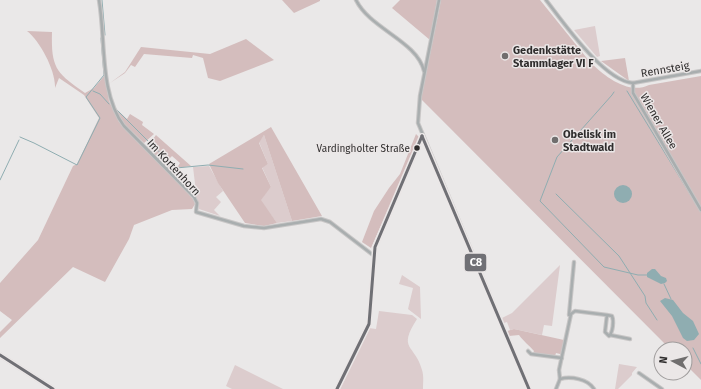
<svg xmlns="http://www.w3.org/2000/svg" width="701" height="389" font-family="'Fira Sans',sans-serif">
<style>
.green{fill:#dccccd}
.forest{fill:#d4bdbd}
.water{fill:#8fadb1}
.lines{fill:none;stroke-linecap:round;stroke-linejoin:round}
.stream{stroke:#8fadb1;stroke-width:1}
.street-casing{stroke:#c8c6c6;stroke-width:4.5}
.secondary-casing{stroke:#c8c6c6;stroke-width:5.5}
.street{stroke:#a9aeaf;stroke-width:2.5}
.secondary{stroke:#a9adae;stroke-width:3.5}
.bus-1-casing{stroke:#ebe7e7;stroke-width:6}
.bus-1{stroke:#707075;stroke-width:3}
.poi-dot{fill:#706e6e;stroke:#ebe7e7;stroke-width:1.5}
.bus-dot{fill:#2f2d2d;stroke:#ebe7e7;stroke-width:1.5}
.labels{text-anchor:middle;stroke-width:3;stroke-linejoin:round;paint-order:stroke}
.bus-label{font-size:10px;fill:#2f2d2d;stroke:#ebe7e7;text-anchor:end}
.poi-label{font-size:11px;font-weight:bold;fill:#2f2d2d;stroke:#ebe7e7;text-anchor:start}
.street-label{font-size:11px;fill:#2f2d2d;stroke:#ebe7e7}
.line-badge{stroke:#ebe7e7;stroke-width:1.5}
.badge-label{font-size:11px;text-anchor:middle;font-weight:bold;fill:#fff}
</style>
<rect width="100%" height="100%" fill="#eae8e8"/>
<!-- green -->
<g class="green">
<polygon points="595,26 600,56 597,57 574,30"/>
<polygon points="264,135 292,221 277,223 260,200 271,187 262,167 268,164 259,142"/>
<polygon points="209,166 223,191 216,197 221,202 214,210 220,216 199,209 198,200 194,195 196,192 193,167"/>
<polygon points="560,265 552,326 544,325 542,335 514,329 510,330 507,322 504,323 502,318 512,313"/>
<polygon points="402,275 420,287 421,319 408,309 413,288 399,284"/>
<path d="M 379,311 L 412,315 L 417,319 C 397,350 415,344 422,370 C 424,376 423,383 423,389 L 340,389 L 369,328 L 376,329 Z"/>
<polygon points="619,364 637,367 632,373 632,375 618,389 615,389"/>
<polygon points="235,365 283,389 232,389 226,386"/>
</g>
<!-- forest -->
<g class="forest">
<polygon points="282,0 320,0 320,1 294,13"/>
<polygon points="400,0 437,0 430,40 392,8"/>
<path d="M 441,0 L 540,0 L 590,62 C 604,76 628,95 649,85 L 701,76 L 701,380 L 685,364 L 685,349 L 670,349 L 421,99 Z"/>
<path d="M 27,31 L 52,32 C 51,68 56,73 85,93 L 94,88 L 104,76 L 105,76 L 109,101 L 119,122 L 172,175 L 193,199 L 195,204 L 192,209 L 172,210 L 134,225 L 129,239 L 105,282 L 73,267 L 0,338 L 0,332 L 12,320 L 0,311 L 0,283 L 38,240 L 73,166 L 77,164 L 99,118 L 84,95 L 59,78 L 55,88 C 56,71 40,41 27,31 Z"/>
<polygon points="246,39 274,60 220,81 208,78 203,58 193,55 192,58 144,54 135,67 131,65 125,73 110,83 125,72 141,47 210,54"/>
<polygon points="625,58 629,81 601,61"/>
<polygon points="116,109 127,119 130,114 143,122 142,125 154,134 144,143 125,125"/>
<polygon points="271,127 322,216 292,221 264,135 259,143 268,164 262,168 271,187 261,200 277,223 264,226 245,223 218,183 209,164"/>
<polygon points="416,134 420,138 371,248 362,242 374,211 389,188 400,174"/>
<polygon points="156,135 157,136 191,166 177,168 180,163 172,156 168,160 174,166 171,169 147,147"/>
<path d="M 514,329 L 564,340 L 561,356 L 560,354 L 556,353 L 555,356 L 533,353 L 534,351 C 529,345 524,342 519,335 L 509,336 L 507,331 Z"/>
</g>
<!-- water -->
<g class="water">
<circle cx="623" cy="194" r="9"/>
<polygon points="652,269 655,269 661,276 666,278 667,281 665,283 661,284 647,277 647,273"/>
<polygon points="665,298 673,300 683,313 693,321 699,334 694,340 687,341 683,338 672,316 660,301"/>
</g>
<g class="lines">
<!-- stream -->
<g class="stream">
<polyline points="102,0 105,35"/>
<polyline points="93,91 100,94 109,104"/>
<polyline points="627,91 701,212"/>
<polyline points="614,92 612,95 557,157 540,201 604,267 638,275 647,275"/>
<polyline points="116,109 148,141"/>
<polyline points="20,137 34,143 77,165 100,118 86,97 104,75 101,38"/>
<polyline points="150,143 176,168 208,165 243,169"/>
<polyline points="0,180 19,140"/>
<polyline points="556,194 619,256 645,296 646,303 657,320"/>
<polyline points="664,284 671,299"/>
<polyline points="693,348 701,364"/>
</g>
<defs>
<g id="street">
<path d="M 99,0 C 106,40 99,93 124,126 L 194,197 L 197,203 L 196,212 L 244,226 L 264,228 L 321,219 L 330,222 L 373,255"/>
<path d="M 356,0 C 370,29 417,41 424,71"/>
<polyline points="439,0 420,96 418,123 529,389"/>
<path d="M 546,0 C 563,22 604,81 633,83 L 701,71"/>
<polyline points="633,83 633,93 701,210"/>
<polyline points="569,315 574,262"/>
<polyline points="610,335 630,339"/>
<polyline points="528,351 531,354 562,358"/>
<polyline points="639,373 662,389"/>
<path d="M 560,379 L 559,370 L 571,314 L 575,311 L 607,315 L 612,316 C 614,321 613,332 609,336 L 605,332 L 607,315"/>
<polyline points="337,389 369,324 375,247 422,137"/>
<path d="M 556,389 L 560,379 C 571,376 588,379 594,389"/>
</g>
<polyline id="secondary" points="0,355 53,389"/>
</defs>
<!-- street casing -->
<use href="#street" class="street-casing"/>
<!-- secondary casing -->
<use href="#secondary" class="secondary-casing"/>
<!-- street -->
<use href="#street" class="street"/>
<!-- secondary -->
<use href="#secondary" class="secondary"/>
<defs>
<g id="bus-1">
<polyline points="422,136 529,389"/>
<polyline points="0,355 53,389"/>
<polyline points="337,389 369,324 375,247 422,136"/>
</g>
</defs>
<!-- bus-1 casing -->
<use href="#bus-1" class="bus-1-casing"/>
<!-- bus-1 -->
<use href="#bus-1" class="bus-1"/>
</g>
<!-- markers -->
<g class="poi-dot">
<circle cx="505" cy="56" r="4"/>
<circle cx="555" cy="140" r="4"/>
</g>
<circle class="bus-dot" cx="417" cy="148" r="3.5"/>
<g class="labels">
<!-- bus labels -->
<g class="bus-label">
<text x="410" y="152">Vardingholter Straße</text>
</g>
<!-- poi labels -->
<g class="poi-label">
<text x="513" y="54">Gedenkstätte<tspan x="513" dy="13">Stammlager VI F</tspan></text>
<text x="563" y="138">Obelisk im<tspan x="563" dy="13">Stadtwald</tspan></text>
</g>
<!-- street labels -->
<g class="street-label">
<text transform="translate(665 69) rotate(-10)" y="4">Rennsteig</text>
<text transform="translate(659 121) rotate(60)" y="4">Wiener Allee</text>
<text transform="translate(174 167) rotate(47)" y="4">Im Kortenhorn</text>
</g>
</g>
<rect class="line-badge" x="464" y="253" width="23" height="19" rx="4" fill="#707075"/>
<g class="badge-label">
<text x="476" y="266">C8</text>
</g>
<!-- north arrow -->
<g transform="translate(673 361) rotate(277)"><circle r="19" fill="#ebe7e7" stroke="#a09d9d"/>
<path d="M0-3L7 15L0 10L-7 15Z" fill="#706e6e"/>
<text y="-6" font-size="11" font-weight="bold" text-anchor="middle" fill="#2f2d2d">N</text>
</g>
</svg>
